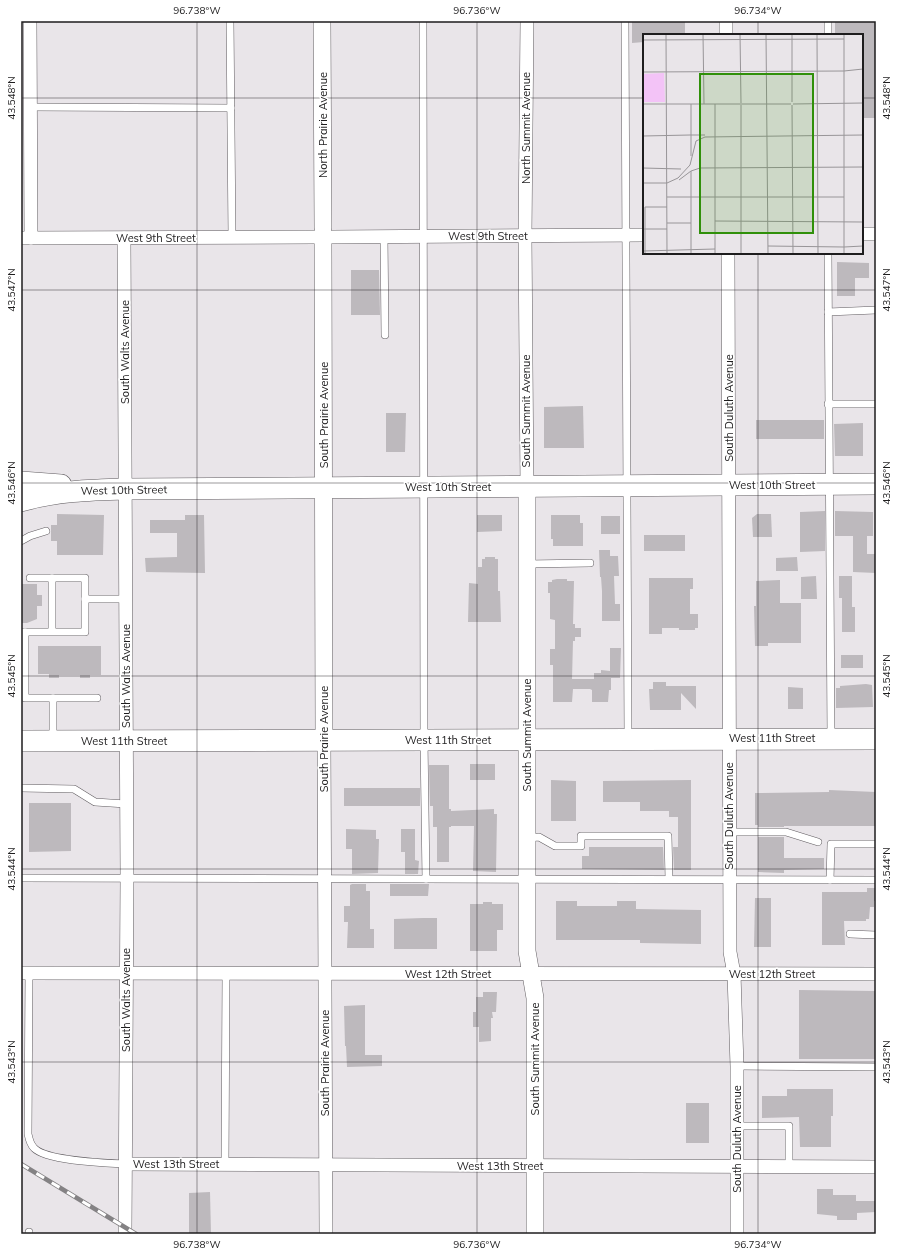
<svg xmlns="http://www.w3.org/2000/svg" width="897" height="1255" font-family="Mulish,sans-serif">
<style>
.building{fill:#bdb9bd}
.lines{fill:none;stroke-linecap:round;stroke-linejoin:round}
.service-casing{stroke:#605c60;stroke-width:8}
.minor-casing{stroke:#605c60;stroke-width:14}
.tertiary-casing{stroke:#605c60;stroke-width:18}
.primary-casing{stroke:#605c60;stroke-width:22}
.service{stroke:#fff;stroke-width:7}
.minor{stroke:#fff;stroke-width:13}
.tertiary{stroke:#fff;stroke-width:17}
.primary{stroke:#fff;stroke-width:21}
.rail-casing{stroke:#848284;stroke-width:4.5}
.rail{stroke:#fff;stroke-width:3;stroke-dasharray:9;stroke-linecap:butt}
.ticks{fill:none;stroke:#1e1d1e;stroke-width:1;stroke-opacity:0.45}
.labels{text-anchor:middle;stroke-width:3;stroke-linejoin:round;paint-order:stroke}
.street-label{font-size:11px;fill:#1e1d1e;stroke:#fff}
.inset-road{fill:none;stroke:#989598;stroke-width:1}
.view{fill:#30900a;fill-opacity:0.15;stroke:#30900a;stroke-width:2}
.inset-edge{fill:none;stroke:#1e1d1e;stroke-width:2}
.neatline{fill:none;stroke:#1e1d1e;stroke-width:1.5}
.ticks-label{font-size:10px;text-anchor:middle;fill:#1e1d1e}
</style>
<rect width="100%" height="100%" fill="#e9e5e9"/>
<!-- building -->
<g class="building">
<polygon points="632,21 685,21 685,33 661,33 661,35 644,35 644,42 632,43"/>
<polygon points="835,21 876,21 876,118 862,118 862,35 835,35"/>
<polygon points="837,262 869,263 869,278 855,278 855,296 837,296"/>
<polygon points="351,270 379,270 380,315 351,315"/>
<polygon points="583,406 584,448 544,448 544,407"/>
<polygon points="386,413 406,413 405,452 386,452"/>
<rect x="756" y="420" width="68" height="19"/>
<polygon points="863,423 863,456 835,456 834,424"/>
<polygon points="825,511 825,551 800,552 800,512"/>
<polygon points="835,511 873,512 873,536 867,536 867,554 876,554 876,573 853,572 853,536 835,536"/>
<polygon points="57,514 104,515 103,555 57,555 57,541 51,541 51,525 57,525"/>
<polygon points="757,514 771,514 772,537 753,537 752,518"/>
<polygon points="185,515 204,515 205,573 146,572 145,558 177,557 177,533 150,533 150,520 185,520"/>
<polygon points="477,515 502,515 502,531 477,532"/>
<polygon points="551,515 580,515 580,523 583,523 583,546 553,546 553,539 551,539"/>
<rect x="601" y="516" width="19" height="18"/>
<rect x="644" y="535" width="41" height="16"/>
<polygon points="599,550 610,550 610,556 618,556 619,576 614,576 615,604 620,604 620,621 602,621 602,591 601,577 600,577"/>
<polygon points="485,557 495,557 495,559 498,559 498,591 500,591 501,622 468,622 469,583 478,584 478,567 482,567 482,559 485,559"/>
<polygon points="797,557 798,571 776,571 776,558"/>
<polygon points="816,576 817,599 801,599 801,577"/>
<polygon points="839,576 852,576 852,607 855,607 855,632 842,632 842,598 839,598"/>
<polygon points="649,578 693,578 693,589 690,589 690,614 698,614 698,628 695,628 695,630 679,630 679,628 662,628 662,634 649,634"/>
<polygon points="557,579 567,579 567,581 574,581 573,624 575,624 575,628 581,628 581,637 575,637 575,641 573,641 572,679 594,679 594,673 601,673 601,670 610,671 610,648 621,648 620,678 611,678 611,690 609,690 608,702 592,702 592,690 590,689 573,689 572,702 553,702 553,665 550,665 550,649 555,649 555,620 550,619 550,593 548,593 548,582 552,582 552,580"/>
<polygon points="780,580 780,603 801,603 801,643 768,643 768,646 755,646 754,606 756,606 756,581"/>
<polygon points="21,584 37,584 37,595 42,595 42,606 37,606 37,619 27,623 21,623"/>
<polygon points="38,646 101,646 101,675 90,675 90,678 80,678 80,675 59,675 59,678 49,678 49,674 38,674"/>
<rect x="841" y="655" width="22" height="13"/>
<polygon points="653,682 666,682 666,686 696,686 696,709 681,693 681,710 650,710 649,689 653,689"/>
<polygon points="866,684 872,685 873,707 836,708 836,688 840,688 840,686"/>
<polygon points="788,687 803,688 803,709 788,709"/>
<rect x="470" y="764" width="25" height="16"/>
<polygon points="429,765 449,765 449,809 451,809 451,811 494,809 494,814 497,814 496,872 473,871 474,826 451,826 451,827 449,827 449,862 437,862 437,827 433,827 433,806 430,806"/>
<polygon points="551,780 576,781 576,821 551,821"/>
<polygon points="691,780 691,870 674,870 673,847 678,847 678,817 669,817 669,811 640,811 640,802 603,802 603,781"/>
<rect x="344" y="788" width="76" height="18"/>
<polygon points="829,790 876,792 876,826 784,826 784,827 758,827 758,825 755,825 755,793 829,792"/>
<polygon points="29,803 71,803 71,851 29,852"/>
<polygon points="346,829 376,830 376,839 379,839 378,873 352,874 352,849 346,849"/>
<polygon points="401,829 415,829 415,860 419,861 418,874 405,874 405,852 401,852"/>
<polygon points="758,837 784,837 784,858 824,858 824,869 784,870 784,873 758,872"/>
<polygon points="589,847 663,847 664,870 582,869 582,856 589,856"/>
<polygon points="352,884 366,884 366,891 370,891 370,929 374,929 374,948 347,948 348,922 344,922 344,906 350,906 350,885"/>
<polygon points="390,884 429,884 428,896 390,896"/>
<polygon points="867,888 876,888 876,901 874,901 874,907 870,907 869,919 866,919 866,921 844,921 845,945 822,945 822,892 867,892"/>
<polygon points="755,898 771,898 771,947 754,947"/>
<polygon points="556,901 577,901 577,906 617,906 617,901 636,901 636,909 701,910 701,944 640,943 640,940 556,940"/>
<polygon points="483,902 492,902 492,904 503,904 503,930 497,930 497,951 470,951 470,904 483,904"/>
<polygon points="423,918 437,918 437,949 394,949 394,919"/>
<polygon points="799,990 876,991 876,1059 799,1059"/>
<polygon points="483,992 497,992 496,1012 492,1012 493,1018 491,1018 491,1041 479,1042 479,1027 473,1027 473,1012 476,1012 476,997 483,997"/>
<polygon points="365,1005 365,1055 382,1055 382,1066 347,1067 346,1046 345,1046 344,1006"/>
<polygon points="787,1089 833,1089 833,1116 831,1116 831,1147 800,1147 799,1117 762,1118 762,1096 787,1096"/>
<rect x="686" y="1103" width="23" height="40"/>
<polygon points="817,1189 833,1189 833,1195 856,1195 856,1201 876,1201 876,1212 857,1213 857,1220 837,1220 837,1216 817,1214"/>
<polygon points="210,1192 211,1234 189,1234 189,1193"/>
</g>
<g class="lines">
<defs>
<g id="service">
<polyline points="230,21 232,237"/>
<polyline points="423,21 424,740 426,879"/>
<polyline points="625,21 628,739"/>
<polyline points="828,21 828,35"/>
<polyline points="31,107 231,108"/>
<polyline points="384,236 385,335"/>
<polyline points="828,253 831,738"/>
<polyline points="828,312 876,310"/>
<polyline points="828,404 876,404"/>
<polyline points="21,541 30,536 46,531"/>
<polyline points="527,564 590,563"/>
<polyline points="30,578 52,578"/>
<polyline points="85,599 126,599"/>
<polyline points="21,632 85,632 85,578 52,578 52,632"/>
<polyline points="25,632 25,698 97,698"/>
<polyline points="53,698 53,739"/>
<polyline points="21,788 74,789 95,802 126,804"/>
<polyline points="730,832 786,832 818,842"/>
<polyline points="527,838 539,837 555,846 581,846 581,836 668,836 669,879"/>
<polyline points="21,878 876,880"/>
<polyline points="830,880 831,844 876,844"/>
<polyline points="850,934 876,935"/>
<path d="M 29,973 L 28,1134 C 29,1139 30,1144 34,1148 C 46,1161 106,1163 125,1164"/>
<polyline points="737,1066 876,1067"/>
<polyline points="737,1126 789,1126 789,1167"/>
<polyline points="225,1165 226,974"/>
<polyline points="29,1234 29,1232"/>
</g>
<g id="minor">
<polyline points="30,21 31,238"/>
<polyline points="527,21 525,236 527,487"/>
<polyline points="726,21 726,35"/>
<polyline points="862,234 876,234"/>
<polyline points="332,237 644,235"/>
<polyline points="21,238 315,237"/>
<polyline points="124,238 127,878 125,1234"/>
<polyline points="728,253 730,952 734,974 737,1066 737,1234"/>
<polyline points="324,740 326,1234"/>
<polyline points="21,973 876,974"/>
<polyline points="125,1164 876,1167"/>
</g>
<g id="tertiary">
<polyline points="322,21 323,228"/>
<polyline points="323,244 324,740"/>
<polyline points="527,487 527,951 535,998 535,1234"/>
</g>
<g id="primary">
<polyline points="21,482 61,485"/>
<path d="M 21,501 C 56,491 89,490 126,489 L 876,484"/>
<polyline points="21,741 876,739"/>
</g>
</defs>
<!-- service casing -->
<use href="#service" class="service-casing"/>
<!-- minor casing -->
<use href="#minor" class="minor-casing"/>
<!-- tertiary casing -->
<use href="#tertiary" class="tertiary-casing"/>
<!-- primary casing -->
<use href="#primary" class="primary-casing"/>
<!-- service -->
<use href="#service" class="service"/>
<!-- minor -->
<use href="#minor" class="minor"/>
<!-- tertiary -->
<use href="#tertiary" class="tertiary"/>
<!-- primary -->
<use href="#primary" class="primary"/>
<defs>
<polyline id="rail" points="21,1164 136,1234"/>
</defs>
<!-- rail casing -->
<use href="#rail" class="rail-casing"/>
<!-- rail -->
<use href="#rail" class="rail"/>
</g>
<!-- ticks -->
<path class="ticks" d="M 197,21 L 197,1234M 477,21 L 477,1234M 758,21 L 758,35M 21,98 L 644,98M 862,98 L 876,98M 758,253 L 758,1234M 21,290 L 876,290M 21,483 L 876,483M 21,676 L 876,676M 21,869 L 876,869M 21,1062 L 876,1062"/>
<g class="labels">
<!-- street labels -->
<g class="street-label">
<text transform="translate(323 125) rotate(-90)" y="4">North Prairie Avenue</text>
<text transform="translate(526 128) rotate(-90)" y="4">North Summit Avenue</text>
<text x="488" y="240">West 9th Street</text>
<text x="156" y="242">West 9th Street</text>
<text transform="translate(125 352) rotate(-90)" y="4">South Walts Avenue</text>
<text transform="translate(729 408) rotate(-90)" y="4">South Duluth Avenue</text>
<text transform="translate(526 411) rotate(-90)" y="4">South Summit Avenue</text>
<text transform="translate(324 415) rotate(-90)" y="4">South Prairie Avenue</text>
<text x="772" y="489">West 10th Street</text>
<text x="448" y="491">West 10th Street</text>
<text transform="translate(124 490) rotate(-1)" y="4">West 10th Street</text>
<text transform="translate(126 676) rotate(-90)" y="4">South Walts Avenue</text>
<text transform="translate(527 735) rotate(-90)" y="4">South Summit Avenue</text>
<text x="772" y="742">West 11th Street</text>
<text transform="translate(324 739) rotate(-90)" y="4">South Prairie Avenue</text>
<text x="448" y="744">West 11th Street</text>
<text x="124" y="745">West 11th Street</text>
<text transform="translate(729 816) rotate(-90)" y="4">South Duluth Avenue</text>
<text x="448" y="978">West 12th Street</text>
<text x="772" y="978">West 12th Street</text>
<text transform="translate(126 1000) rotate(-90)" y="4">South Walts Avenue</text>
<text transform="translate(535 1059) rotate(-90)" y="4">South Summit Avenue</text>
<text transform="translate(325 1063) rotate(-90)" y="4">South Prairie Avenue</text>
<text transform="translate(737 1139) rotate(-90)" y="4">South Duluth Avenue</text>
<text x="176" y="1168">West 13th Street</text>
<text x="500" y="1170">West 13th Street</text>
</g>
</g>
<!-- overview -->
<g transform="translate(643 34)">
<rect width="220" height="220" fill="#e9e5e9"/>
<path d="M 21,39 L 22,68 L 0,68 L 0,40 Z" fill="#f3c3f7"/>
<path class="inset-road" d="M 23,0 L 24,220M 60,0 L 61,70M 97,0 L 98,69M 123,0 L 125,220M 149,0 L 149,68M 174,0 L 175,220M 201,0 L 201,220M 0,6 L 201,5M 201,37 L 220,35M 0,38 L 201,37M 0,70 L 148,70M 72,70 L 72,220M 150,70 L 220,69M 98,71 L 98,220M 149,71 L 150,220M 47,101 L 62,101M 0,102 L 47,101M 48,122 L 48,70M 0,134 L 38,135M 36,146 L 48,137 L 57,134 L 220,133M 0,149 L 24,149 L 35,144 L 47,131 L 53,107 L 62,103 L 220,101M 24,163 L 201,163M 2,173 L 24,173M 72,187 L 220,188M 24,189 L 48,189M 1,195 L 24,195M 125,212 L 201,213M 201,213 L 220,212M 0,217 L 72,215M 2,220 L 2,173M 48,220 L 48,137"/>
<path class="view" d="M 57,40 L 170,40 L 170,199 L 57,199 Z"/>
<rect width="220" height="220" class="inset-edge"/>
</g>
<!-- border -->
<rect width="897" height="1255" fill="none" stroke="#ffffff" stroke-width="44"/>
<rect x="22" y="22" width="853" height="1211" class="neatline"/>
<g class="ticks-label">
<text x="197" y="14">96.738°W</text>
<text x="477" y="14">96.736°W</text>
<text x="758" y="14">96.734°W</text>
<text transform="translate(11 98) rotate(-90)" y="4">43.548°N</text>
<text transform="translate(886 98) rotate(-90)" y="4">43.548°N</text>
<text transform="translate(11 290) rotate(-90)" y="4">43.547°N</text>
<text transform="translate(886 290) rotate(-90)" y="4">43.547°N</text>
<text transform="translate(11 483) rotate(-90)" y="4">43.546°N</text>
<text transform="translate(886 483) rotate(-90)" y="4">43.546°N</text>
<text transform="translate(11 676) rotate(-90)" y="4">43.545°N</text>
<text transform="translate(886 676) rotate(-90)" y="4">43.545°N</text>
<text transform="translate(11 869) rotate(-90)" y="4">43.544°N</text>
<text transform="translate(886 869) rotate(-90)" y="4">43.544°N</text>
<text transform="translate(11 1062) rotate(-90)" y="4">43.543°N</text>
<text transform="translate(886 1062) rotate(-90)" y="4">43.543°N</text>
<text x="197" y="1248">96.738°W</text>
<text x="477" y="1248">96.736°W</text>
<text x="758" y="1248">96.734°W</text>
</g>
</svg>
